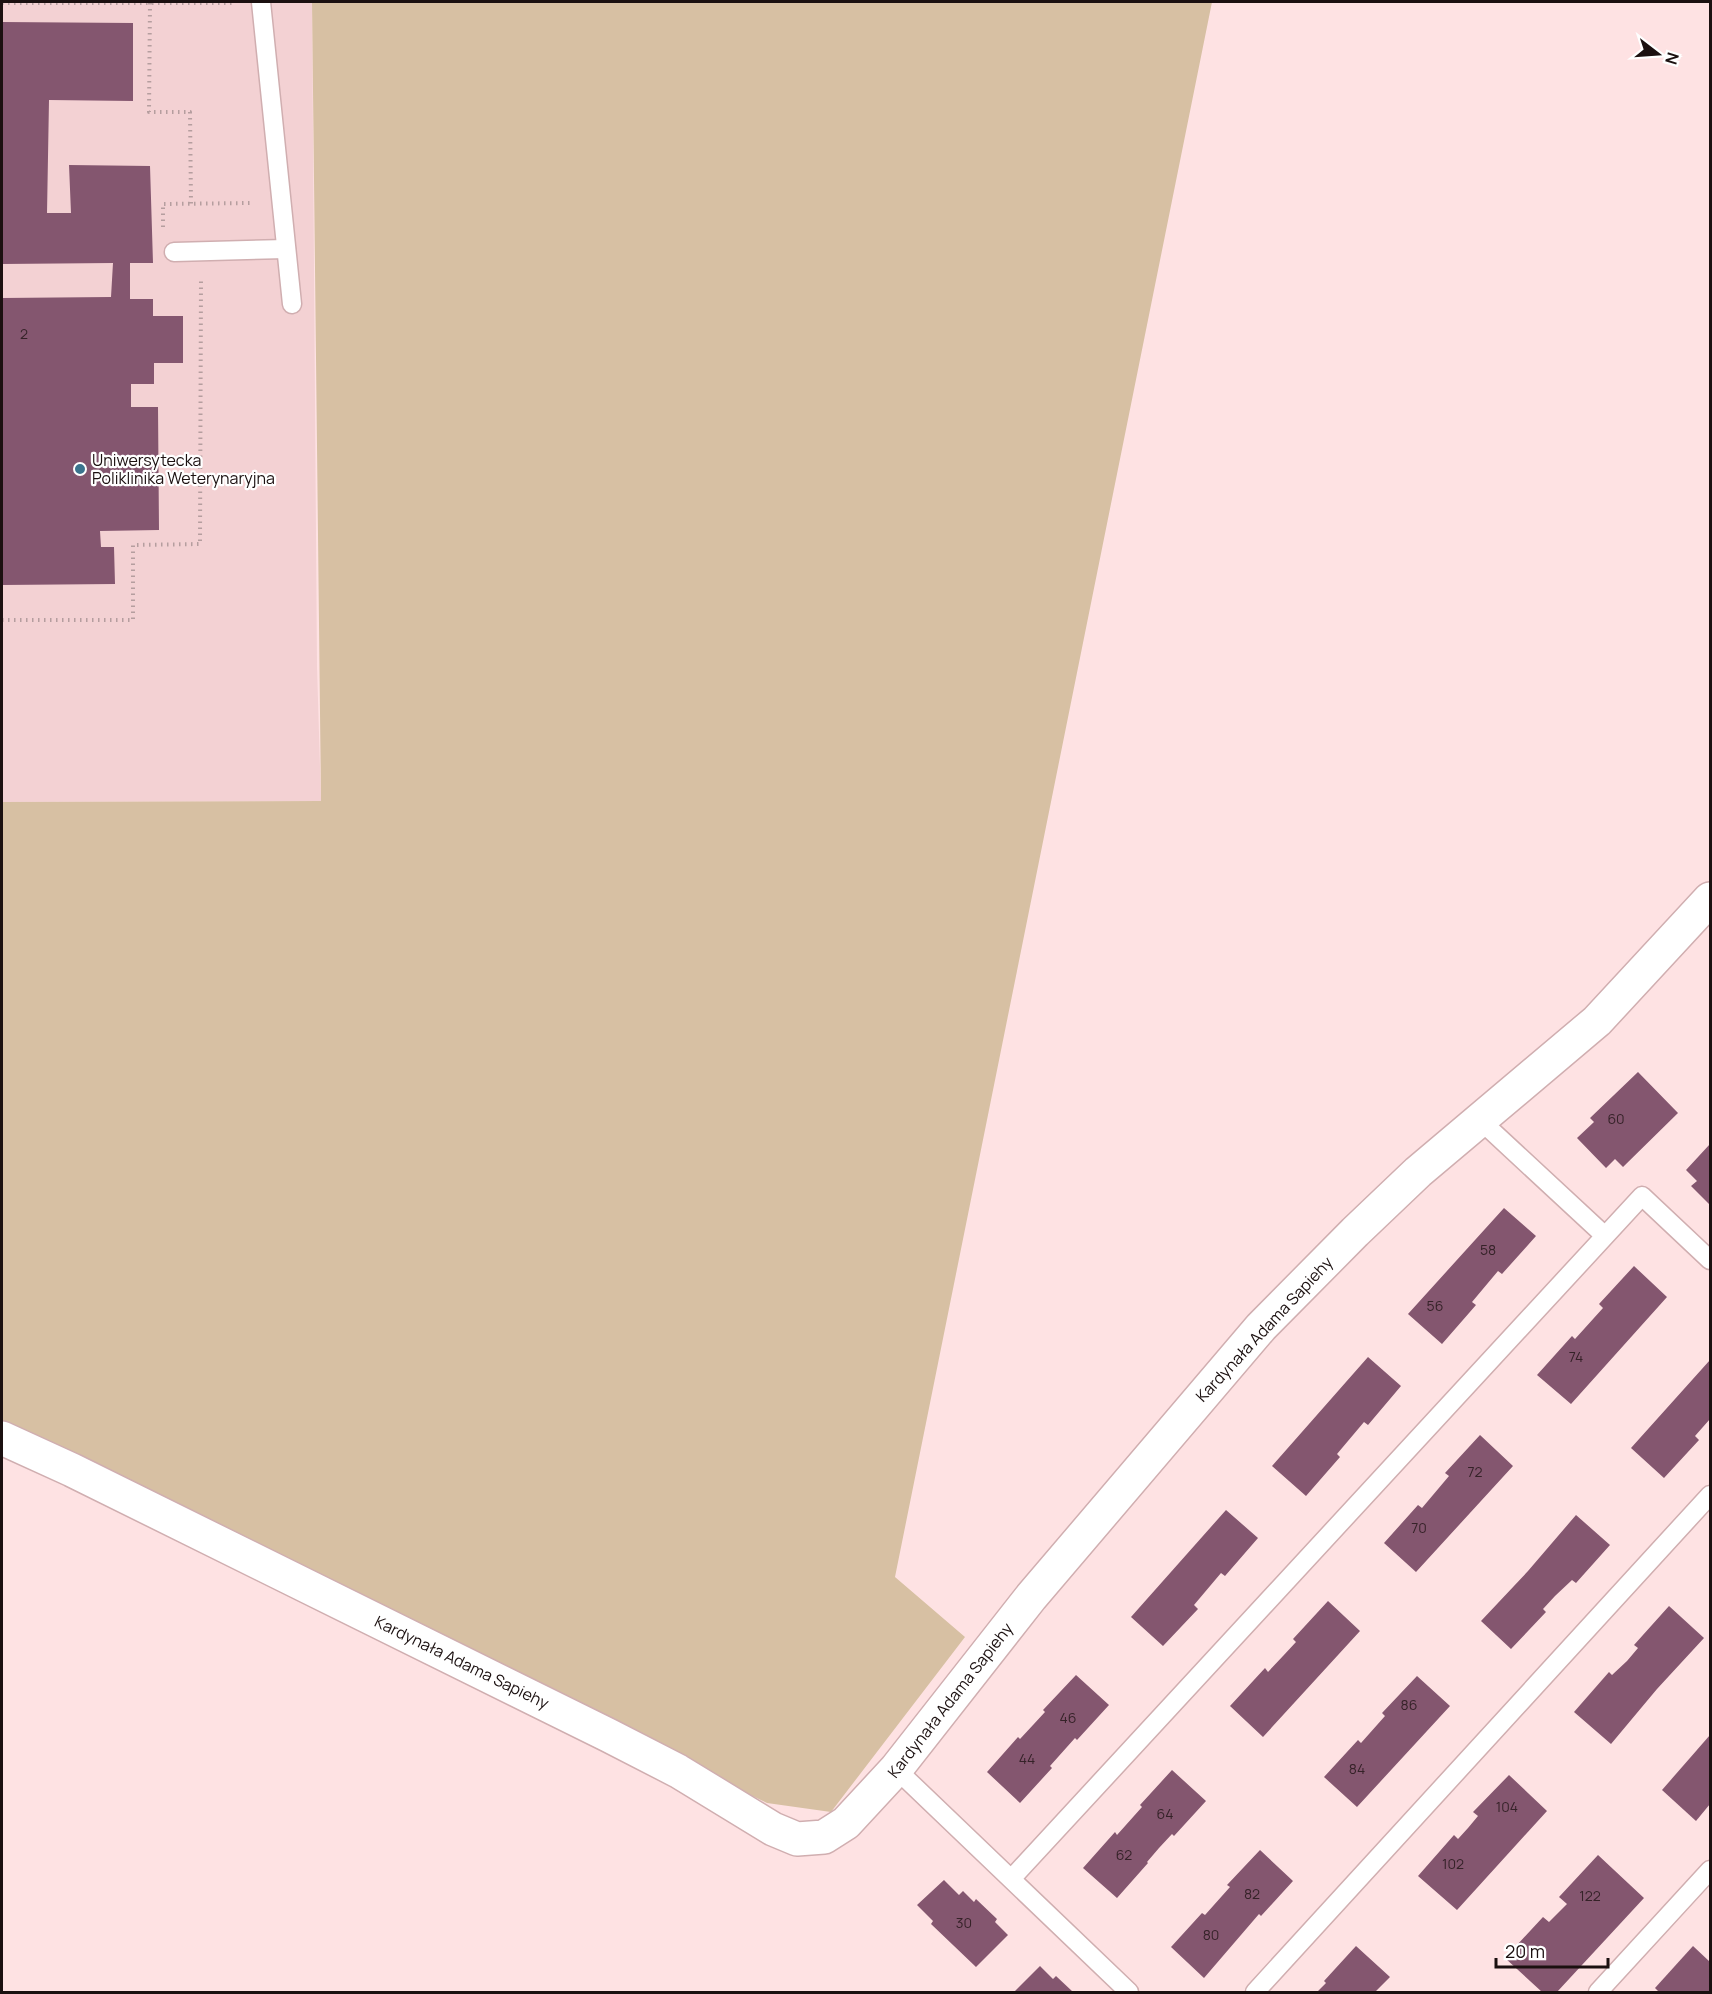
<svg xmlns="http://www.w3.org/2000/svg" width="1712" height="1994" font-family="Manrope,sans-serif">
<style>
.built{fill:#f3d1d3}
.green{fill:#d7c0a3}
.building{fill:#84566f}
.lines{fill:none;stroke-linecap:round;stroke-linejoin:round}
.lane-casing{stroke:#d0aeb0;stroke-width:21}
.street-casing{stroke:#d0aeb0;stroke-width:36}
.path{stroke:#b59e9f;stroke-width:4;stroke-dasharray:1.5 4.5;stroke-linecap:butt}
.lane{stroke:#fff;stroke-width:18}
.street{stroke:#fff;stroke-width:33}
.poi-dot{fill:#3b748e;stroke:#fff;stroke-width:2}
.labels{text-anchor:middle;stroke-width:4.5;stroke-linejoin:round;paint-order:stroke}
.number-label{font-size:14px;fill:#352228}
.poi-label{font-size:16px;fill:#1b1010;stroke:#fff;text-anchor:start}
.street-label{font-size:16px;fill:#1b1010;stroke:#fff}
</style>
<rect width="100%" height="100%" fill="#fee2e3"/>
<!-- built -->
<polygon class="built" points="2,2 312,2 317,666 321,801 2,802"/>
<!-- green -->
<polygon class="green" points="312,2 1212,2 895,1577 965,1637 831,1812 767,1803 2,1434 2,802 321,801"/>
<!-- building -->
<g class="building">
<polygon points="2,22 133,23 133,101 49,100 47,213 71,213 69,165 150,166 153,263 130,263 130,299 153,299 153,316 183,316 183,363 154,363 154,384 131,384 131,407 158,407 159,530 100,531 101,547 114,547 115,584 2,585 2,298 111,297 113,263 2,264"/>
<polygon points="1638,1072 1678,1113 1623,1167 1615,1159 1606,1168 1577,1138 1594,1122 1590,1118"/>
<polygon points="1710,1144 1710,1205 1691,1186 1697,1181 1686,1170"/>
<polygon points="1504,1208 1536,1236 1502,1274 1498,1271 1472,1302 1476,1305 1442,1344 1408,1314"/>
<polygon points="1634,1266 1667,1297 1571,1404 1537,1375 1572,1336 1575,1339 1603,1308 1599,1304"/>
<polygon points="1368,1357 1401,1386 1368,1425 1364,1422 1337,1454 1340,1457 1306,1496 1272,1466"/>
<polygon points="1710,1360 1710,1419 1695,1436 1699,1440 1664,1478 1631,1448"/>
<polygon points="1480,1435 1513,1466 1416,1572 1384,1543 1418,1505 1422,1508 1449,1476 1445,1473"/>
<polygon points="1226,1510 1258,1538 1225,1576 1221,1573 1194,1605 1198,1609 1163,1646 1131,1617"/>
<polygon points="1576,1515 1610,1545 1576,1583 1572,1580 1555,1596 1543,1609 1546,1612 1511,1649 1481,1621 1528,1571"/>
<polygon points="1328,1601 1360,1631 1263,1737 1230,1706 1265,1668 1268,1672 1283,1656 1296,1642 1293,1639"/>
<polygon points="1669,1606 1704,1638 1657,1689 1611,1744 1574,1712 1609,1672 1612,1675 1627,1661 1638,1648 1634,1645"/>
<polygon points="1076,1675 1109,1705 1077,1740 1075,1738 1050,1766 1052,1768 1020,1803 987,1772 1018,1737 1020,1739 1033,1725 1045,1712 1043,1710"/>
<polygon points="1417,1676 1450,1706 1357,1807 1324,1777 1358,1740 1361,1743 1385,1716 1382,1713"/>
<polygon points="1710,1735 1710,1804 1696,1821 1662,1790"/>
<polygon points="1172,1770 1206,1801 1174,1836 1172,1834 1159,1848 1147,1862 1148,1863 1117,1898 1083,1868 1115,1832 1117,1835 1142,1807 1140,1805"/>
<polygon points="1509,1775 1547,1811 1457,1910 1418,1876 1454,1835 1458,1839 1468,1828 1478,1816 1473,1812"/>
<polygon points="1260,1850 1293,1881 1261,1916 1259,1914 1204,1978 1171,1947 1202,1913 1205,1915 1230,1887 1227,1885"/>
<polygon points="1598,1855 1644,1898 1557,1992 1542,1992 1505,1958 1543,1917 1549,1922 1567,1904 1559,1897"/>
<polygon points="944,1880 959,1895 963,1891 974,1902 976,1899 997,1919 995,1922 1008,1935 976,1967 931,1924 933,1921 917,1905"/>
<polygon points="1356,1946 1390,1977 1375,1992 1317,1992 1326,1983 1324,1981"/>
<polygon points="1693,1946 1710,1962 1710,1992 1659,1992 1655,1988"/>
<polygon points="1040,1966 1053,1979 1056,1976 1073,1992 1014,1992"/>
</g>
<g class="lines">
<defs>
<g id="lane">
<polyline points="261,2 292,304"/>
<polyline points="174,252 286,249"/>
<polyline points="1480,1120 1604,1235"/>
<polyline points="896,1769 1129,1992"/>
<polyline points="1012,1878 1642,1196 1710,1260"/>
<polyline points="1255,1992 1710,1495"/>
<polyline points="1598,1992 1710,1870"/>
</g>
<polyline id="street" points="2,1438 72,1470 608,1735 678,1771 773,1829 797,1839 824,1837 846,1823 896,1769 1031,1597 1261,1327 1355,1232 1418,1172 1597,1021 1710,899"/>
</defs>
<!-- lane casing -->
<use href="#lane" class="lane-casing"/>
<!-- street casing -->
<use href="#street" class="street-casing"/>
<!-- path -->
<g class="path">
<polyline points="2,3 235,3"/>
<polyline points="150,3 149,112 190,112 191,204"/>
<polyline points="163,227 163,204 252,203"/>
<polyline points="2,620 133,620 133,545 200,544 201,280"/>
</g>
<!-- lane -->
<use href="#lane" class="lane"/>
<!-- street -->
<use href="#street" class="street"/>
</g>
<!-- markers -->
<circle class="poi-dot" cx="80" cy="469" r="6"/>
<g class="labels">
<!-- number labels -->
<g class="number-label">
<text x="24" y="339">2</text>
<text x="1616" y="1124">60</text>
<text x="1488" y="1255">58</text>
<text x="1435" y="1311">56</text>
<text x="1576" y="1362">74</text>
<text x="1475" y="1477">72</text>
<text x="1419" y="1533">70</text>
<text x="1409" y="1710">86</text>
<text x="1068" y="1723">46</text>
<text x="1027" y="1764">44</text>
<text x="1357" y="1774">84</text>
<text x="1507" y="1812">104</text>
<text x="1165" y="1819">64</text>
<text x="1124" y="1860">62</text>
<text x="1453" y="1869">102</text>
<text x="1252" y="1899">82</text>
<text x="1590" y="1901">122</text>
<text x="964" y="1928">30</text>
<text x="1211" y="1940">80</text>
</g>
<!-- poi labels -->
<g class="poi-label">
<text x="92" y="466">Uniwersytecka<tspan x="92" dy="18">Poliklinika Weterynaryjna</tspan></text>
</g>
<!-- street labels -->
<g class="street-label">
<text transform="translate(1264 1329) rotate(-47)" y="6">Kardynała Adama Sapiehy</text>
<text transform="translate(462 1662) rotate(26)" y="6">Kardynała Adama Sapiehy</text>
<text transform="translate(950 1700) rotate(-52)" y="6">Kardynała Adama Sapiehy</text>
</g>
</g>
<!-- border -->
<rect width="1712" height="1994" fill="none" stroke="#1b1010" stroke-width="6"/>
<!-- north arrow -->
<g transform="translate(1658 54) rotate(107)" stroke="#ffffff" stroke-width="4.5" paint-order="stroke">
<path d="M0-4.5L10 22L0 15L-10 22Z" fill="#1b1010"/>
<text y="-9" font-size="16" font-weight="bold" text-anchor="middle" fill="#1b1010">N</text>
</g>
<!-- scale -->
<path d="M1496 1958v9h112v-9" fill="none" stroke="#1b1010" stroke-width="3"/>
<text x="1505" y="1958" font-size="18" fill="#1b1010" stroke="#ffffff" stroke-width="4.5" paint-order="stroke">20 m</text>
</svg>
